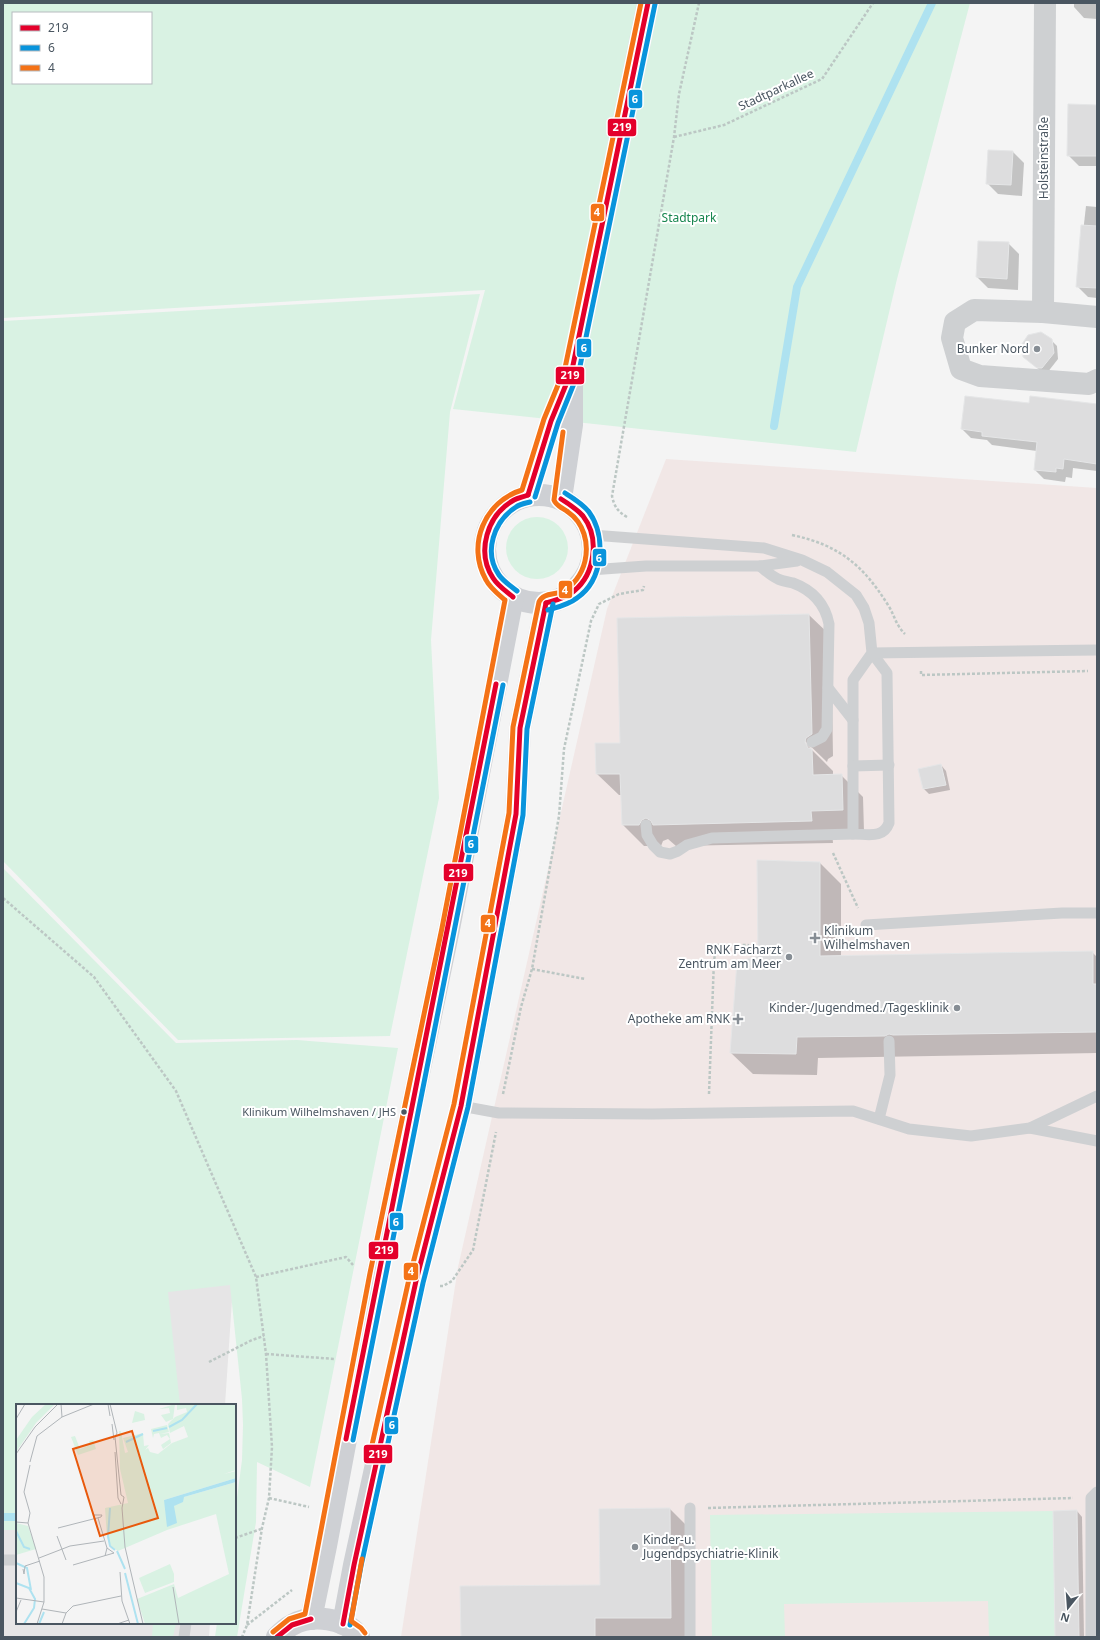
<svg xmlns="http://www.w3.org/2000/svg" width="1100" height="1640" font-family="'Noto Sans',sans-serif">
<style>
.education{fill:#e6e5e6}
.medical{fill:#f1e7e6}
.green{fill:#d9f2e3;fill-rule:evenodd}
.shadow{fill:#0003}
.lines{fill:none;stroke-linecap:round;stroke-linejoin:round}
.stream{stroke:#aee2f0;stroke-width:8}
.building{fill:#ddddde;stroke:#e5e6e7}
.path{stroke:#bcc7c4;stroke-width:2.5;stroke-dasharray:3 2;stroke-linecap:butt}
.lane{stroke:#ced0d2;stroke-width:11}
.street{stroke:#ced0d2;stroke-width:22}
.secondary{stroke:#ced0d4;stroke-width:22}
.bus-1-casing{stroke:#fff;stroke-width:8}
.bus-2-casing{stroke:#fff;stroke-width:8}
.bus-3-casing{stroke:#fff;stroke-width:8}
.bus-1{stroke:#e4002b;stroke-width:5}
.bus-2{stroke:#0994dc;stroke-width:5}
.bus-3{stroke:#f47216;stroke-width:5}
.poi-dot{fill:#868d94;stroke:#fff;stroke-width:1.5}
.bus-dot{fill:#4a5661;stroke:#fff;stroke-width:1.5}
.labels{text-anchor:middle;stroke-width:4;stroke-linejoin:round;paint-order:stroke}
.bus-label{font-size:11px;fill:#4a5661;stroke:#fff;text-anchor:end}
.street-label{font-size:12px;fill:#4a5661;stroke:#fff}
.park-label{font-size:12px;fill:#17864f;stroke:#fff}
.poi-label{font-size:12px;fill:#4a5661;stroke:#fff;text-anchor:end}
.inset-river{fill:none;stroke:#aee2f0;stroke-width:2}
.inset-road{fill:none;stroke:#b0b5b9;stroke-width:1}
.view{fill:#e8590c;fill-opacity:0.15;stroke:#e8590c;stroke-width:2}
.inset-edge{fill:none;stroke:#4a5661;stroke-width:2}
.line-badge{stroke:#fff;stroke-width:1.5}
.badge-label{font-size:11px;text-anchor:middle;font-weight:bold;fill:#fff}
</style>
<rect width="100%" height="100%" fill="#f4f4f4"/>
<!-- education -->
<polygon class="education" points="3,1185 233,1285 225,1405 17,1405 17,1623 210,1623 209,1637 3,1637"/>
<!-- medical -->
<polygon class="medical" points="666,459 1097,488 1097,1637 401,1637 458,1267 607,609"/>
<!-- green -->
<g class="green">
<path d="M 3,3 L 970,3 L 897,279 L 856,452 L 453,409 L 485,290 L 3,318 ZM 13,13 L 151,13 L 151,83 L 13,83 Z"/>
<polygon points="480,294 450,412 431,640 439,798 390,1036 178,1040 3,861 3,321"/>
<circle cx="537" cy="548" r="31"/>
<polygon points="3,868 176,1043 297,1040 398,1048 310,1487 257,1462 256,1522 237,1637 215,1637 217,1623 235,1623 235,1513 242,1460 243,1425 242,1399 230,1285 168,1292 180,1405 17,1405 17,1530 3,1530"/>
<polygon points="1053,1511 1055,1637 989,1637 988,1601 784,1604 785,1637 712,1637 710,1515"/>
<polygon points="153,1623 176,1623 173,1637 152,1637"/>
</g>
<!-- shadow -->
<g class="shadow">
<polygon points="1074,3 1097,3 1097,19 1084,18 1074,7"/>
<polygon points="1097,106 1097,166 1079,166 1068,155"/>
<polygon points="1013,152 1024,163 1022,196 998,194 987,183"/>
<polygon points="1086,206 1097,207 1097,298 1088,297 1077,286"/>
<polygon points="1008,243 1019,254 1018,290 988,288 977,277"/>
<polygon points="1051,340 1057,346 1058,359 1047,373 1043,373 1030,362"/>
<polygon points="1030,404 1097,405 1097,471 1073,468 1072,478 1066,477 1065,482 1044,479 1035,470 1037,451 992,445 987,440 971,438 962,429"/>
<polygon points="809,615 831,636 833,756 828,759 827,762 802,738 801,739 833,771 833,776 841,775 863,797 864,831 832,832 833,843 676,846 668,839 663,841 661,846 644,846 623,825 622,795 619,795 597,774 621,744 618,619"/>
<polygon points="941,765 946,771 950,790 929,794 924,789 920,770"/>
<polygon points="820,863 841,884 841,956 1092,952 1097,957 1097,1053 818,1058 817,1075 753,1074 731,1053 759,957"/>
<polygon points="670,1509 691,1530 692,1637 462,1637 601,1586"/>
<polygon points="1077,1511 1082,1517 1084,1637 1056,1637"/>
</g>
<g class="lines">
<!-- stream -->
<g class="stream">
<polyline points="774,426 797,287 932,3"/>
<polyline points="3,1517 17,1517"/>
</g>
</g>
<!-- building -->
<g class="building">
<polygon points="1068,104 1097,105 1097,156 1067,156"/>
<polygon points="988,150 1013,151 1011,185 986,184"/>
<polygon points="1081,225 1097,226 1097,288 1076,287"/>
<polygon points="978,241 1009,242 1007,279 976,277"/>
<polygon points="1041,332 1052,339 1054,353 1042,368 1037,368 1023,357 1022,344 1028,335"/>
<polygon points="965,396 1029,403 1030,396 1097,404 1097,464 1064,459 1063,469 1056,468 1056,472 1034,470 1037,442 982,436 982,432 961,429"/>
<polygon points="809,614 812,734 806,738 805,742 808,748 812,749 813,775 842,774 843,810 811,811 812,821 653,825 651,821 646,818 642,820 639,825 622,825 620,774 596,774 595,743 620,743 617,618"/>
<polygon points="941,764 946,785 923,789 918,769"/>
<polygon points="757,860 820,862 820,956 1093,951 1093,984 1097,984 1097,1032 893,1035 889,1034 885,1036 797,1037 796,1054 730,1053 737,962 758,956"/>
<polygon points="670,1508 671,1618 595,1618 595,1637 461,1637 460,1586 600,1585 599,1509"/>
<polygon points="1077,1510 1079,1637 1055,1637 1053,1511"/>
</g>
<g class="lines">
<!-- path -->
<g class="path">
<polyline points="674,137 724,125 822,79 873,3"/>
<path d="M 627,517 C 618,512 614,506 612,496 L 674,137 L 679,94 L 699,3"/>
<path d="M 792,535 C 839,545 863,565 888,605 C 895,616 895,624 905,634"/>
<polyline points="921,671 921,675 1088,671"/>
<polyline points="833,853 858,908"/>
<polyline points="3,898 94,977 176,1091 256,1277 266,1354 272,1447 269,1498 262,1528 247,1625 242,1637"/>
<polyline points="532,969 585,979"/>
<polyline points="503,1094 521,1007 532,969 559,816 564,749 591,621 599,604 619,594 643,590 644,586"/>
<polyline points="709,1094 714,960 717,945 748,945 752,956"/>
<polyline points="256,1277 346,1257 353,1265"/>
<polyline points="440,1286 443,1286 452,1281 473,1250 496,1132"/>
<polyline points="266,1354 335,1359"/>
<polyline points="209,1362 252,1340 264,1336"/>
<polyline points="269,1498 309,1507"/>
<polyline points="708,1508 1073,1498"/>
<polyline points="235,1538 261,1529"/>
<polyline points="247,1625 292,1590"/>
</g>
<!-- lane -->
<g class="lane">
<path d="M 592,535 L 764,548 L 802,560 L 827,572 L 856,595 L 864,608 L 869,623 L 872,653 L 887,673 L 889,823 C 883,839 868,834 853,834 L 853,680 L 872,653"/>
<path d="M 760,566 C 765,570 771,576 778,579 C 782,581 788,582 793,583 C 812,590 825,604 829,624 L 827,729 L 822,737 L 812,742"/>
<polyline points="590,570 646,566 760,566 797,561"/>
<polyline points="872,653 1097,650"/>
<polyline points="828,688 853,720"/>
<polyline points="853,766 889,765"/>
<polyline points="646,825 647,835 653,845 660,852 670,854 678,851 687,845 712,838 853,834"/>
<polyline points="866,925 1062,913 1097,913"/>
<polyline points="461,1106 499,1113 652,1114 853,1111 909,1129 971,1136 1030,1128 1097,1096"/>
<polyline points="879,1119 890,1075 889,1041"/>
<polyline points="1030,1128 1097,1141"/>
<polyline points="690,1508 690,1637"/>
<polyline points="3,1560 17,1560"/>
<polyline points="184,1637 186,1623"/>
<polyline points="1091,1637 1091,1498 1097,1492"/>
</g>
<!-- street -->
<g class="street">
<polyline points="1043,312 1045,3"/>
<polyline points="1097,317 1043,312 974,310 955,322 952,338 961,369 980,376 1089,384 1097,380"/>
</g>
<!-- secondary -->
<g class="secondary">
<circle cx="539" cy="549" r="54"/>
<polyline points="528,495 551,421 572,370 648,3"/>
<polyline points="561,499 572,425 572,381"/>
<polyline points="311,1619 326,1546 377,1274 449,929 513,597"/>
<polyline points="343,1624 354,1565 416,1281 461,1106 516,814 520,728 546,603"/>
<path d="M 277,1637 C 281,1633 286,1628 292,1625 C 311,1614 346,1617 359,1637"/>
</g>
<defs>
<g id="bus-1">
<polyline points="528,495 551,421 572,370 648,3"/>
<path d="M 513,597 C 506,591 498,586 493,578 C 476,552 487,515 514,500 C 518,498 523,497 528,495"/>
<path d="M 546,603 C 556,600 566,598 574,591 C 595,574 600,538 583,516 C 577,509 569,504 561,499"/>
<polyline points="346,1439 496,684"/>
<polyline points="343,1624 354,1565 416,1281 461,1106 516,814 520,728 546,603"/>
<polyline points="277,1637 292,1625 311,1619"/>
</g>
<g id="bus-2">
<polyline points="535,497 558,423 579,371 655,4"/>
<path d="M 517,591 C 511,586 504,582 499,575 C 483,552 494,521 516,507 C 520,504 526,503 530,502"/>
<path d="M 548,610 C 558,607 568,605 577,598 C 603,580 607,537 589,512 C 583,504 573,498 565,493"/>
<polyline points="353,1440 503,685"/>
<polyline points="350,1625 361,1566 423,1283 468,1107 523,815 527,729 553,604"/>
</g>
<g id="bus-3">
<path d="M 372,1445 L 409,1279 L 454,1104 L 509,813 L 513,727 L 539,602 C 543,593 553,595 561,592 C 573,587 582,574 585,561 C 589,543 584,523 568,512 C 563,508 556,506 554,500 L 563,432"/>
<polyline points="362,1559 351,1621 361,1628 365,1633"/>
<path d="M 273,1632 L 289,1619 L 305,1614 L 370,1273 L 442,928 L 505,600 C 498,594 490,588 486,580 C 466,545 485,501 522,490 L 544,419 L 565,368 L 641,3"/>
</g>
</defs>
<!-- bus-1 casing -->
<use href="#bus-1" class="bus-1-casing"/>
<!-- bus-2 casing -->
<use href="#bus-2" class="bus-2-casing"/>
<!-- bus-3 casing -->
<use href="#bus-3" class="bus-3-casing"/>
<!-- bus-1 -->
<use href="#bus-1" class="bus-1"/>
<!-- bus-2 -->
<use href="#bus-2" class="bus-2"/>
<!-- bus-3 -->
<use href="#bus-3" class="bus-3"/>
</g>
<!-- markers -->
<g class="poi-dot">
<circle cx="1037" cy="349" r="4"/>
<path d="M813 932h4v4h4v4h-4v4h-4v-4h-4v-4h4z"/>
<circle cx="789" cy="957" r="4"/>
<circle cx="957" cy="1008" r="4"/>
<path d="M736 1013h4v4h4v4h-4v4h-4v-4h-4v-4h4z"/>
<circle cx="635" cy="1547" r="4"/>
</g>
<circle class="bus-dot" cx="404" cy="1112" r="3.5"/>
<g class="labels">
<!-- bus labels -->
<g class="bus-label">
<text x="396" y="1116">Klinikum Wilhelmshaven / JHS</text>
</g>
<!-- street labels -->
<g class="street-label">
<text transform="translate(776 90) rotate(-25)" y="4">Stadtparkallee</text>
<text transform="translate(1044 158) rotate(-90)" y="4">Holsteinstraße</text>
</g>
<!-- park labels -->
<g class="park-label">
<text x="689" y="222">Stadtpark</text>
</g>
<!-- poi labels -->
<g class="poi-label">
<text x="1029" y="353">Bunker Nord</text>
<text x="824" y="935" text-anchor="start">Klinikum<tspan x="824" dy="14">Wilhelmshaven</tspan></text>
<text x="781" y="954">RNK Facharzt<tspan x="781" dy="14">Zentrum am Meer</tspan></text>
<text x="949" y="1012">Kinder-/Jugendmed./Tagesklinik</text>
<text x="730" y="1023">Apotheke am RNK</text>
<text x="643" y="1544" text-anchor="start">Kinder-u.<tspan x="643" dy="14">Jugendpsychiatrie-Klinik</tspan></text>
</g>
</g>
<!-- overview -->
<g transform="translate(16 1404)">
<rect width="220" height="220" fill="#f4f4f4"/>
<path d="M 30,0 L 39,0 L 20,19 L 0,48 L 0,36 L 16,13 ZM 159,0 L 157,15 L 150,18 L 145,11 L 154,9 L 153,4 L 143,5 ZM 161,0 L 220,0 L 220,66 L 208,70 L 220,67 L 220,74 L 148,96 L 158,102 L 168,93 L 220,78 L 220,220 L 129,220 L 121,195 L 158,180 L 162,194 L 213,170 L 200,110 L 151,126 L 102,147 L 95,142 L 91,134 L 89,104 L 112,99 L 104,65 L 103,27 L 105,27 L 109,49 L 112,48 L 107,34 L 127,29 L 128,42 L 133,41 L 129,46 L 132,44 L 134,48 L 142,50 L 156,39 L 172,33 L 168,22 L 154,29 L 152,20 L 159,13 L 171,8 L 170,4 L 161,6 ZM 119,7 L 128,10 L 129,16 L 116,19 ZM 151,21 L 153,28 L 144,30 L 153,29 L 155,39 L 147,45 L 145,41 L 154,35 L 151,31 L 145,34 L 143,29 L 138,30 L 137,34 L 135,25 ZM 59,32 L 64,45 L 74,41 L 73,37 L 77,36 L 80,45 L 62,51 L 55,33 ZM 0,119 L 12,122 L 20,145 L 0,151 ZM 154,160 L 158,170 L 158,178 L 129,189 L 123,174 Z" fill="#d9f2e3"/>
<path d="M 220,74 L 220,78 L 168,93 L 167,98 L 158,102 L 161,119 L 151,123 L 148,96 Z" fill="#aee2f0"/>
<path class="inset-river" d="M 153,23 L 166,16 L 181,0M 137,27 L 151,24M 110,38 L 127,30M 94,104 L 92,132 L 94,142 L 99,146M 0,127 L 8,143 L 14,145M 101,147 L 109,165M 0,159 L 11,164 L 15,186M 109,169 L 122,220M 0,179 L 13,184 L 19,195 L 18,204 L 8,220M 23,220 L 28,208"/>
<path class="inset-road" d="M 92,0 L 94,12M 94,0 L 101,29 L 99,33 L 105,91 L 108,93 L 106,104 L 109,143 L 127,220M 46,13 L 78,0M 0,15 L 9,0M 96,20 L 98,36M 99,48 L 102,94 L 105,100M 0,50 L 19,23 L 42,0M 14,58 L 21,32 L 46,13 L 45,0M 14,61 L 8,88 L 14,109 L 12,119 L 28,173 L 28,198 L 21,220M 82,114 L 91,144 L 89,152M 0,118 L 12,119M 42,124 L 85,113 L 86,111 L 78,111 L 78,115M 41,132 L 50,156M 23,154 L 54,142 L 88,137M 57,161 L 98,149 L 91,144M 7,165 L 8,170 L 9,162 L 24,157M 104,168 L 106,197 L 114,220M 157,183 L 163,220M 0,194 L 28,198M 26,205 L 50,209M 0,208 L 5,196M 46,220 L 50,209 L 57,202 L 105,192M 101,220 L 113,216"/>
<path class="view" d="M 116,27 L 142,114 L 84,132 L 57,45 Z"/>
<rect width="220" height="220" class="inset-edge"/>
</g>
<g class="line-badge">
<rect x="628" y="89" width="15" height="20" rx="4" fill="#0994dc"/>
<rect x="607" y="118" width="30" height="19" rx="4" fill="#e4002b"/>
<rect x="590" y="203" width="15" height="19" rx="4" fill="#f47216"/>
<rect x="576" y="338" width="16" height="20" rx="4" fill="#0994dc"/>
<rect x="555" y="366" width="30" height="19" rx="4" fill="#e4002b"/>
<rect x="592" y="548" width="15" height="19" rx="4" fill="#0994dc"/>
<rect x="558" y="580" width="15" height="19" rx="4" fill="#f47216"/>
<rect x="464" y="835" width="15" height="19" rx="4" fill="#0994dc"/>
<rect x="443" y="863" width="31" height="19" rx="4" fill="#e4002b"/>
<rect x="480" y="914" width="16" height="19" rx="4" fill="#f47216"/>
<rect x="389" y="1212" width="15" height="19" rx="4" fill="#0994dc"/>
<rect x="368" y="1241" width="31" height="19" rx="4" fill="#e4002b"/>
<rect x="403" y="1262" width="16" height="19" rx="4" fill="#f47216"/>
<rect x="384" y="1416" width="15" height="19" rx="4" fill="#0994dc"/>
<rect x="363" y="1444" width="30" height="20" rx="4" fill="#e4002b"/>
</g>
<g class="badge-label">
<text x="635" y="103">6</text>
<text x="622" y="131">219</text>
<text x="597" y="216">4</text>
<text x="584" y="352">6</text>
<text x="570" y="379">219</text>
<text x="599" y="562">6</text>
<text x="565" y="594">4</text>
<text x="471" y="848">6</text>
<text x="458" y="877">219</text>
<text x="488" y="927">4</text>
<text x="396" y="1226">6</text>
<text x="384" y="1254">219</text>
<text x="411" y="1275">4</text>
<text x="392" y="1429">6</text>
<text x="378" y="1458">219</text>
</g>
<!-- border -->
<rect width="1100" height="1640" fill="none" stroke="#4a5661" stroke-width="8"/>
<!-- legend -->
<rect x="12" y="12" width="140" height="72" fill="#ffffff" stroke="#b7bbc0"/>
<rect x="20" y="25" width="20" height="6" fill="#e4002b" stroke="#b7bbc0"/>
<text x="48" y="32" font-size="12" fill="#4a5661">219</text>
<rect x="20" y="45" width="20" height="6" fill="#0994dc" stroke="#b7bbc0"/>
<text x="48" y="52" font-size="12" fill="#4a5661">6</text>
<rect x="20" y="65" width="20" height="6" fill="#f47216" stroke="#b7bbc0"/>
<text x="48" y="72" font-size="12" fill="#4a5661">4</text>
<!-- north arrow -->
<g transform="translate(1068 1608) rotate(197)" stroke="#ffffff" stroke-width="3" paint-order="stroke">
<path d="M0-3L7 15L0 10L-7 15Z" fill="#4a5661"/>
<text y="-6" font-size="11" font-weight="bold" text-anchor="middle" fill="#4a5661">N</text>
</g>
</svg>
